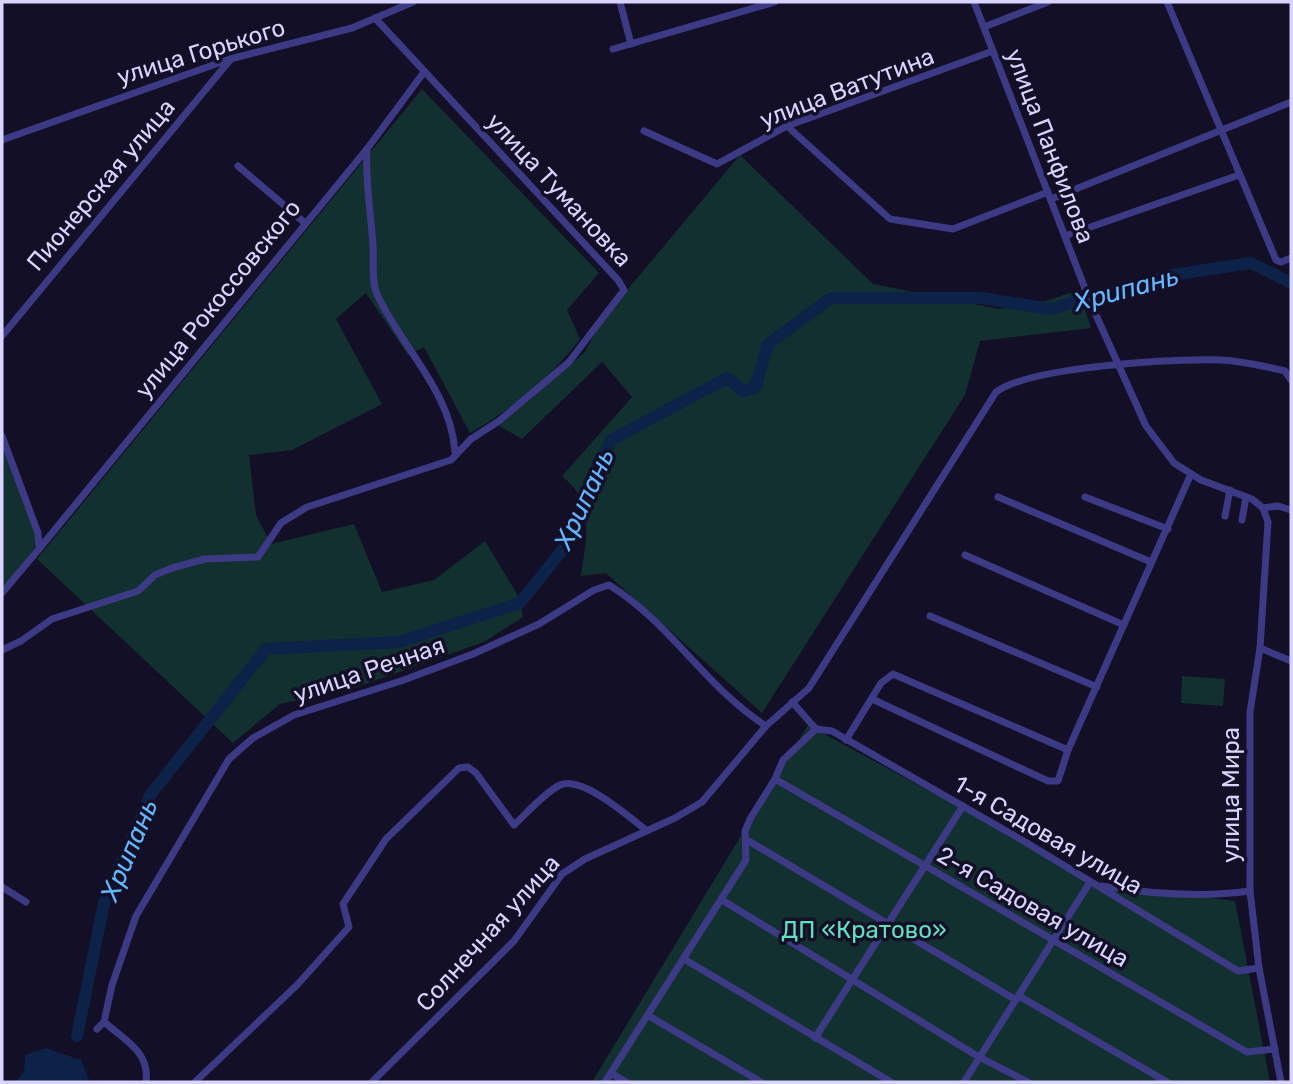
<svg xmlns="http://www.w3.org/2000/svg" width="1293" height="1084" font-family="Rubik,sans-serif">
<style>
.green{fill:#12302f}
.water{fill:#0c2248}
.lines{fill:none;stroke-linecap:round;stroke-linejoin:round}
.river{stroke:#0c2248;stroke-width:12}
.minor{stroke:#3d3a85;stroke-width:7}
.labels{text-anchor:middle;stroke-width:7;stroke-linejoin:round;paint-order:stroke}
.street-label{font-size:24px;fill:#d9d4ff;stroke:#130f26}
.park-label{font-size:24px;fill:#5fe0c0;stroke:#130f26}
.water-label{font-size:26px;font-style:italic;fill:#62b6ff;stroke:#130f26}
</style>
<rect width="100%" height="100%" fill="#130f26"/>
<!-- green -->
<g class="green">
<path d="M 422,89 L 599,273 L 567,310 L 580,339 C 550,378 513,409 470,433 L 424,347 L 408,355 L 366,293 L 336,319 L 382,404 L 292,450 L 249,455 L 256,515 L 271,544 L 354,524 L 382,592 L 434,580 L 485,541 L 520,599 L 523,617 L 484,642 L 351,689 L 280,704 L 233,743 L 37,559 Z"/>
<path d="M 740,155 L 873,284 L 999,309 L 1042,302 L 1079,290 L 1091,328 L 980,341 L 965,395 L 762,713 L 606,573 L 581,576 C 586,538 596,503 562,476 L 632,397 L 602,362 L 522,439 L 499,426 L 584,353 L 603,319 Z"/>
<polygon points="2,445 36,534 34,550 2,588"/>
<polygon points="1182,676 1225,679 1223,706 1181,703"/>
<polygon points="808,725 1100,884 1235,901 1270,1082 592,1082"/>
</g>
<!-- water -->
<polygon class="water" points="46,1048 81,1060 90,1082 15,1082 24,1072 25,1055"/>
<g class="lines">
<!-- river -->
<polyline class="river" points="77,1036 104,903 151,794 266,649 399,642 520,603 564,548 611,440 727,378 743,391 755,388 768,344 831,298 982,298 1051,309 1172,275 1251,263 1291,283"/>
<!-- minor -->
<g class="minor">
<polyline points="620,2 631,44"/>
<polyline points="974,2 1091,304 1146,426 1174,463 1201,480 1252,499 1263,508 1268,522 1260,648 1250,712 1250,891 1259,968 1281,1082"/>
<polyline points="1167,2 1276,260 1281,262 1291,258"/>
<polyline points="984,27 1048,2"/>
<polyline points="613,49 775,2"/>
<polyline points="787,126 890,219 953,229 1048,192"/>
<polyline points="644,131 717,164 787,126 993,51"/>
<polyline points="2,140 230,59 352,28 413,2"/>
<path d="M 367,149 C 365,183 371,213 373,246 C 374,261 371,281 377,294 C 401,347 451,391 455,452"/>
<polyline points="238,166 305,223"/>
<polyline points="1051,199 1291,102"/>
<polyline points="1065,236 1239,175"/>
<polyline points="2,336 230,60"/>
<polyline points="2,436 38,533 39,549 2,593"/>
<polyline points="998,497 1151,562"/>
<polyline points="1085,497 1168,529"/>
<polyline points="1263,508 1278,506 1291,510"/>
<polyline points="1225,516 1230,490"/>
<polyline points="1242,520 1246,497"/>
<polyline points="39,549 367,149 424,72"/>
<polyline points="965,555 1124,625"/>
<polyline points="930,616 1097,687"/>
<polyline points="1260,648 1291,661"/>
<polyline points="2,650 21,641 52,619 138,591 155,575 172,568 205,559 258,557 281,523 307,507 451,460 471,439 499,421 569,362 624,290 618,280 375,18"/>
<polyline points="872,699 1048,781 1058,781 1068,750 1191,474"/>
<polyline points="816,729 832,731 1027,843 1238,971 1259,968"/>
<polyline points="846,740 881,683 893,674 1068,750"/>
<polyline points="775,779 1247,1052 1275,1049"/>
<polyline points="747,840 1016,1000"/>
<path d="M 1101,886 C 1151,894 1200,898 1250,891"/>
<polyline points="2,887 26,902"/>
<polyline points="722,900 979,1057 1028,1082"/>
<polyline points="684,959 891,1082"/>
<polyline points="1019,996 1167,1082"/>
<polyline points="649,1016 761,1082"/>
<path d="M 104,1022 C 125,1040 150,1052 146,1082"/>
<path d="M 97,1029 L 104,1022 L 112,985 L 136,916 L 229,759 L 253,738 L 294,715 L 401,681 L 473,654 L 539,624 L 594,590 L 609,585 C 670,622 706,688 766,726"/>
<polyline points="815,1038 963,806"/>
<polyline points="611,1073 626,1082"/>
<path d="M 195,1082 L 297,985 L 349,927 L 343,904 L 386,839 L 459,768 L 468,767 L 476,773 L 514,825 C 527,813 544,793 560,785 C 582,775 629,817 646,830"/>
<path d="M 372,1082 L 514,941 L 562,874 L 585,859 L 675,818 L 702,802 L 766,726 L 809,688 L 996,392 C 1032,366 1173,359 1220,360 C 1242,361 1264,366 1285,371 L 1291,380"/>
<polyline points="605,1082 746,860 745,831 750,819 775,779 783,760 816,729 792,702"/>
<polyline points="964,1082 1090,882"/>
</g>
</g>
<g class="labels">
<!-- street labels -->
<g class="street-label">
<text transform="translate(201 52) rotate(-17)" y="8">улица Горького</text>
<text transform="translate(847 88) rotate(-21)" y="8">улица Ватутина</text>
<text transform="translate(1050 146) rotate(69)" y="8">улица Панфилова</text>
<text transform="translate(101 185) rotate(-50)" y="8">Пионерская улица</text>
<text transform="translate(559 190) rotate(47)" y="8">улица Тумановка</text>
<text transform="translate(218 299) rotate(-51)" y="8">улица Рокоссовского</text>
<text transform="translate(369 670) rotate(-19)" y="8">улица Речная</text>
<text transform="translate(1231 795) rotate(-90)" y="8">улица Мира</text>
<text transform="translate(1048 835) rotate(30)" y="8">1-я Садовая улица</text>
<text transform="translate(1033 907) rotate(30)" y="8">2-я Садовая улица</text>
<text transform="translate(488 933) rotate(-48)" y="8">Солнечная улица</text>
</g>
<!-- park labels -->
<g class="park-label">
<text x="864" y="938">ДП «Кратово»</text>
</g>
<!-- water labels -->
<g class="water-label">
<text transform="translate(1126 289) rotate(-15)" y="9">Хрипань</text>
<text transform="translate(584 499) rotate(-65)" y="9">Хрипань</text>
<text transform="translate(129 850) rotate(-67)" y="9">Хрипань</text>
</g>
</g>
<!-- border -->
<rect width="1293" height="1084" fill="none" stroke="#d9d4ff" stroke-width="7"/>
</svg>
